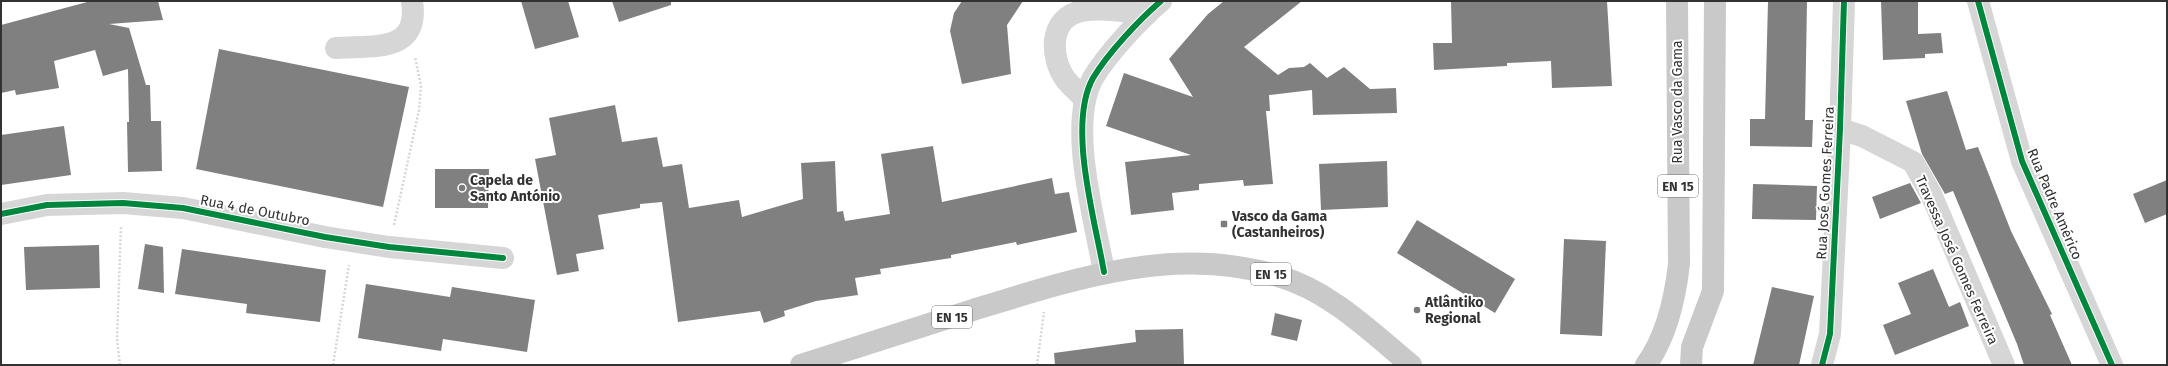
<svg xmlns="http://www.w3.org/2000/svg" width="2168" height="366" font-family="'Fira Sans',sans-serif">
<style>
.building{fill:#808080}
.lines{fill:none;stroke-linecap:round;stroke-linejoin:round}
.path{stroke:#d6d6d6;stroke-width:2.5;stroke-dasharray:2 2;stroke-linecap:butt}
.street{stroke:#d6d6d6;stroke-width:22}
.primary{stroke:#c9c9c9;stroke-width:22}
.cycleway-casing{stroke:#fff;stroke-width:8}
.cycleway{stroke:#00873e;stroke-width:6}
.poi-dot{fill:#7a7a7a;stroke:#fff;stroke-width:1.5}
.labels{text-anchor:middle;stroke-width:4;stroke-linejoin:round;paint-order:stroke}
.shield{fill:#fff;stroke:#707070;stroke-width:1}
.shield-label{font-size:13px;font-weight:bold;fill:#323232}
.street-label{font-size:14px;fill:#323232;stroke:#fff}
.poi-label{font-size:14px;font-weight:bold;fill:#323232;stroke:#fff;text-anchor:start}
</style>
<rect width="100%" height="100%" fill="#fff"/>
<!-- building -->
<g class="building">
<polygon points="91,1 158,1 163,20 109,24 129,28 146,85 150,85 151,121 161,121 162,171 128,172 127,122 129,122 128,69 103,76 95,50 54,61 59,88 16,95 15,90 1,93 1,25"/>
<polygon points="521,1 568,1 579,37 535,49"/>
<polygon points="612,1 671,1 671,5 619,22"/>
<polygon points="962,1 1023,1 1007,25 1011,74 962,84 950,31 954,13"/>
<polygon points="1224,1 1302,1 1244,47 1278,75 1289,68 1304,67 1310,63 1327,78 1344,67 1370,89 1396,88 1397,113 1313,115 1312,90 1269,95 1270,111 1266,111 1273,184 1244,186 1243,180 1199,184 1199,190 1172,193 1174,210 1131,215 1125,162 1191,155 1106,126 1124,73 1193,97 1169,59 1208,14"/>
<polygon points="1451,1 1607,1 1612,86 1552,88 1551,61 1507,63 1507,66 1434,70 1433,43 1452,43"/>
<polygon points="1768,1 1807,1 1805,120 1813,120 1812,147 1750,146 1750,119 1765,119"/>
<polygon points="1881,1 1918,1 1918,34 1941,33 1943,53 1925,54 1925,58 1883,60"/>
<polygon points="219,49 409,87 383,207 196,169"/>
<polygon points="1947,91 1966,150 1978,147 2011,231 2052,314 2050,315 2072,365 2024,365 2017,344 1953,191 1945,194 1922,154 1906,101"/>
<polygon points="615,105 622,142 657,137 663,167 682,164 689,208 739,200 742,217 803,199 801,163 835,161 837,212 843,211 845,221 890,214 881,154 933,146 942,202 1052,178 1055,194 1069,192 1077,232 1017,245 1016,242 951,255 951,258 880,269 881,274 855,278 858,295 816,301 784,311 785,316 764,323 760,311 678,322 662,202 640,204 640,208 598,215 604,249 576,254 579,271 557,275 535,159 556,155 549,118"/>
<polygon points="64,126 71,175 1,185 1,135"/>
<polygon points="1387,161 1388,207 1321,210 1319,164"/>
<polygon points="435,169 489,169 488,208 435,208"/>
<polygon points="2167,180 2167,214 2145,223 2133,194"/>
<polygon points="1910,183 1921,203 1880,219 1872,197"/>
<polygon points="1753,184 1817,186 1816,220 1752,219"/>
<polygon points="1417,220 1515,279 1495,313 1397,253"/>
<polygon points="1564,239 1606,241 1602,336 1560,334"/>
<polygon points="145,244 163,247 164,293 138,289"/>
<polygon points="99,245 100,288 26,290 24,247"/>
<polygon points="182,249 326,270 320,322 246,313 247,304 175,294"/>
<polygon points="1933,269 1949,307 1960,302 1969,326 1895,355 1883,325 1911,314 1898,283"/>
<polygon points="366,284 450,297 452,287 535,300 527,352 443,339 441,351 358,338"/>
<polygon points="1772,287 1814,296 1799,365 1753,365"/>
<polygon points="1275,313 1302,320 1297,341 1271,335"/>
<polygon points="1183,329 1184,365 1055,365 1054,353 1136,342 1135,330"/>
</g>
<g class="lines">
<!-- path -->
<g class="path">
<polyline points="394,225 419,110 421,86 415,57"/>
<polyline points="120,365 117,339 121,226"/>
<polyline points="333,365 349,265"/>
<polyline points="1037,365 1044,312"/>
</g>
<!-- street -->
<g class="street">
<polyline points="1978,1 2022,161 2112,365"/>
<path d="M 336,48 C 372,45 420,54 412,1"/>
<path d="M 1085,100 C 1079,93 1072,87 1066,80 C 1049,57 1049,17 1082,11 C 1102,7 1126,12 1147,14"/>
<polyline points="1840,129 1862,136 1913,162 1931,194 2004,365"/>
<polyline points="1,214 47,205 123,203 183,208 325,237 389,247 503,258"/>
<path d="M 1104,272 C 1095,220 1067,125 1093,78 C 1108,53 1139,20 1161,1"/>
<polyline points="1822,365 1830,334 1840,129 1844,1"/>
</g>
<!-- primary -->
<g class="primary">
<path d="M 801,365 C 857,347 914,329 970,311 C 1070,280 1174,244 1278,276 C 1330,291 1370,331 1411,365"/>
<path d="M 1646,365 C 1667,336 1675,299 1679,264 L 1677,1"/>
<polyline points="1691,365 1692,347 1713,291 1715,1"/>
</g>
<defs>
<g id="cycleway">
<polyline points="1978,1 2022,161 2112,365"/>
<polyline points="1,214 47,205 123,203 183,208 325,237 389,247 503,258"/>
<path d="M 1104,272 C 1095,220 1067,125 1093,78 C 1108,53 1139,20 1161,1"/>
<polyline points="1822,365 1830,334 1840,129 1844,1"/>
</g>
</defs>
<!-- cycleway casing -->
<use href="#cycleway" class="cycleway-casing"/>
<!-- cycleway -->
<use href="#cycleway" class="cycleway"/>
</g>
<!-- markers -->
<g class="poi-dot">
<circle cx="462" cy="188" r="4"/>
<rect x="1220" y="220" width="8" height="8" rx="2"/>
<circle cx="1417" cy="310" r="4"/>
</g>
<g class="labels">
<!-- shield labels -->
<g class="shield">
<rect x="1658" y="175" width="40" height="22" rx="3"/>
<rect x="1251" y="263" width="40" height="22" rx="3"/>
<rect x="932" y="306" width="40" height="22" rx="3"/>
</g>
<g class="shield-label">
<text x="1678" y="191">EN 15</text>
<text x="1271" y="279">EN 15</text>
<text x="952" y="322">EN 15</text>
</g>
<!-- street labels -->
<g class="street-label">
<text transform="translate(1677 102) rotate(-90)" y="5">Rua Vasco da Gama</text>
<text transform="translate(1825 183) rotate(-87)" y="5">Rua José Gomes Ferreira</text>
<text transform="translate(2055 204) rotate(67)" y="5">Rua Padre Américo</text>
<text transform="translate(255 210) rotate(11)" y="5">Rua 4 de Outubro</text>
<text transform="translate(1957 260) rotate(66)" y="5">Travessa José Gomes Ferreira</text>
</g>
<!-- poi labels -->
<g class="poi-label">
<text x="470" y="185">Capela de<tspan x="470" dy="16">Santo António</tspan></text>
<text x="1232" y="221">Vasco da Gama<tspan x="1232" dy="16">(Castanheiros)</tspan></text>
<text x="1425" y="307">Atlântiko<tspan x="1425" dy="16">Regional</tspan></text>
</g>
</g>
<!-- border -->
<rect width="2168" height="366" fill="none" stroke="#323232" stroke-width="4"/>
</svg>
